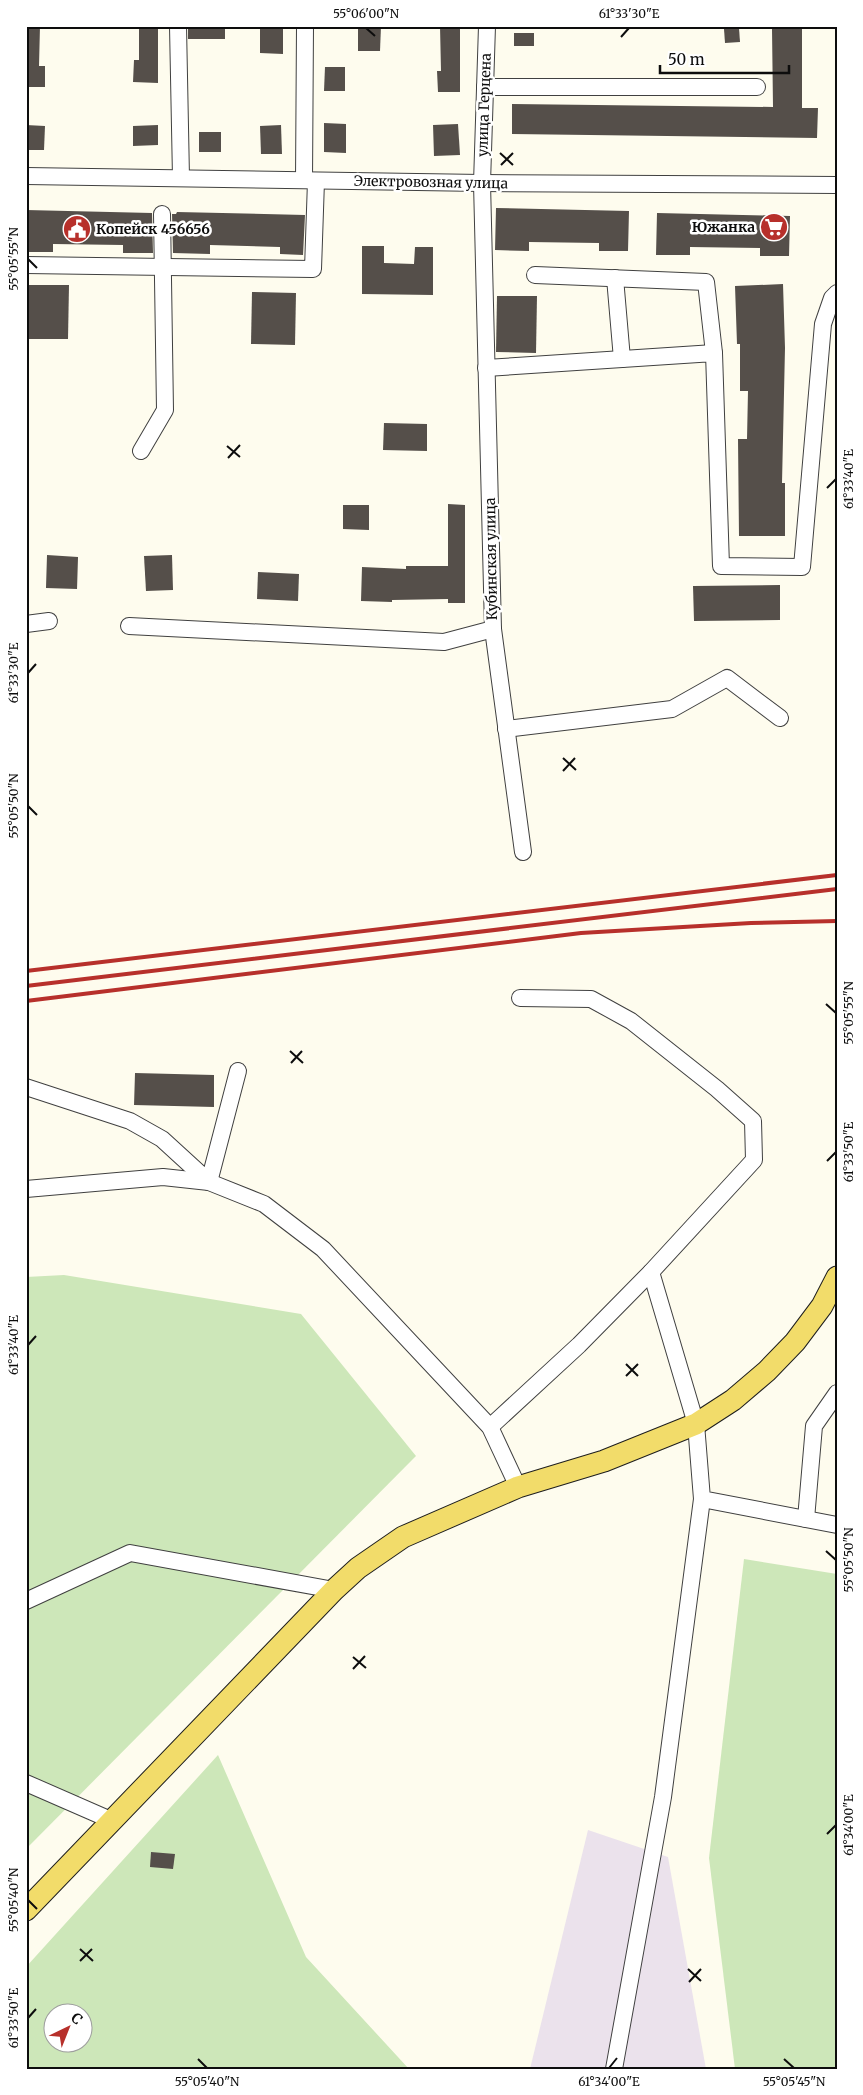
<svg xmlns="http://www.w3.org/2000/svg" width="863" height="2095" font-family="Merriweather,serif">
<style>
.industrial{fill:#ebe2ec}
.green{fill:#cde7b9;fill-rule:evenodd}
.building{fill:#554f4a}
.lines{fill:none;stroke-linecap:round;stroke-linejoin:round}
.minor-casing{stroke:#404040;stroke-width:18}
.major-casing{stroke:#1e1e1e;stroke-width:23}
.minor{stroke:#fff;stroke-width:16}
.major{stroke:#f2dc6a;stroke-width:21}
.rail{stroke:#b7302b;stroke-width:4}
.ticks{fill:none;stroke:#0d0d0d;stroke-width:2}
.labels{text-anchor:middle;stroke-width:5;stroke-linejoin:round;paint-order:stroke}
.street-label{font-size:14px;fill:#0d0d0d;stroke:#fff}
.poi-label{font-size:14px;font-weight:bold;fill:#0d0d0d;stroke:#fff;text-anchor:end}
.neatline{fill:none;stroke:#0d0d0d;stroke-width:2}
.ticks-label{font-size:12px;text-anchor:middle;fill:#0d0d0d}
</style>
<rect width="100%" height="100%" fill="#fefcee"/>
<!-- industrial -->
<polygon class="industrial" points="588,1830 668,1857 706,2069 530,2069"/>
<!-- green -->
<g class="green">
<polygon points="64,1275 301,1314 416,1456 26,1849 26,1277"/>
<polygon points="744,1559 837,1574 837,2069 735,2069 709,1858"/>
<path d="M 218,1755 L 306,1957 L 409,2069 L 26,2069 L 26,1967 ZM 52,2012 L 82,2012 L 82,2042 L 52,2042 Z"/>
</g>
<!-- building -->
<g class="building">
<polygon points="26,26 40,26 39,66 45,66 45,87 26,87"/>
<polygon points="139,26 158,26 158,83 133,82 134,60 139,60"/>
<rect x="188" y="26" width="37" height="13"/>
<polygon points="260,26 283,26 283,54 260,53"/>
<polygon points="358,26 381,26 380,51 358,51"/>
<polygon points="440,26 460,26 460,92 438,92 437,71 441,71"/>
<polygon points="739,28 740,42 725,43 724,29"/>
<polygon points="772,29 802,29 802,108 818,108 817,138 512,134 512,104 773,107"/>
<rect x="514" y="33" width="20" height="13"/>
<polygon points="325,67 345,67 345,91 324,91"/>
<polygon points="324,123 346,124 346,153 324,152"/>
<polygon points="458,124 460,155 434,156 433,125"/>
<polygon points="26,125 45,126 44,150 26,150"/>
<polygon points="158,125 158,145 133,146 133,126"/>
<polygon points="281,125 282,154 261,154 260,126"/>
<rect x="199" y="132" width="22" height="20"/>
<polygon points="496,208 629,211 628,251 599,251 599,243 529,242 529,251 495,250"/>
<polygon points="26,210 152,213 153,253 123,253 123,245 53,244 53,252 26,252"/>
<polygon points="177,212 305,215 303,255 280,254 280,247 210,245 210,254 173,253 172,214 176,214"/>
<polygon points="657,213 790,216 789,256 760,256 760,248 690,247 690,255 656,255"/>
<polygon points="362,246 384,246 384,263 414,264 415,247 433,247 433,295 362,294"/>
<polygon points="783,284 785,348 782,483 785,483 785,536 739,536 738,439 747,439 748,391 740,391 740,344 737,344 735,286"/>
<polygon points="26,285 69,285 68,339 26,339"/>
<polygon points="252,292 296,293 295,345 251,344"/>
<polygon points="497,296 537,296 536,353 496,352"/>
<polygon points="384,423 427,424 427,451 383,450"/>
<polygon points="448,504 465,505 465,603 448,603 448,599 392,600 392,602 361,601 362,567 406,569 406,566 448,566"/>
<polygon points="343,505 369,505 369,530 343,529"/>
<polygon points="47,555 78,557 77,589 46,588"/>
<polygon points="172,555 173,590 146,591 144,556"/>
<polygon points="258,572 299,574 298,601 257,599"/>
<polygon points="780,585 780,620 694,621 693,586"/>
<polygon points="135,1073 214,1075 214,1107 134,1105"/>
<polygon points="151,1852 175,1854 173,1869 150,1867"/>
</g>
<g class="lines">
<defs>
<g id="minor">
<polyline points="178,26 181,178"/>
<polyline points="485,87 757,87"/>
<polyline points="26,176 482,183 837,185"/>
<polyline points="304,180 305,26"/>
<polyline points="26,265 313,269 316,181"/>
<polyline points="535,275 706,282 714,353"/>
<polyline points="615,278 622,359"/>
<polyline points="486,368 714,353 721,566 802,567 823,324 832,298 837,293"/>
<polyline points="141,451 165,410 162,214"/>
<polyline points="26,624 49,621"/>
<polyline points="129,626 444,642 493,629 482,183 487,26"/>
<polyline points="493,629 523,852"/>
<polyline points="506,729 672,709 727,678 780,718"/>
<polyline points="520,998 591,999 631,1021 717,1089 753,1121 754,1160 651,1272 696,1424 702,1499 837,1525"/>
<polyline points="26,1087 130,1121 162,1139 209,1182 238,1071"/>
<polyline points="26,1189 163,1177 209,1182 264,1204 323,1249 490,1427 518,1487"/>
<polyline points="490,1427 579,1345 651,1272"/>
<polyline points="806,1519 814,1426 837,1393"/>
<polyline points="26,1601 130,1553 334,1590"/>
<polyline points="26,1783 113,1821"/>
<polyline points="614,2069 663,1797 702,1499"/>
</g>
<polyline id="major" points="26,1910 334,1590 358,1568 403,1537 518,1487 604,1461 696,1424 733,1400 767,1371 795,1342 822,1306 837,1277"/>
</defs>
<!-- minor casing -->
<use href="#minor" class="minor-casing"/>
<!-- major casing -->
<use href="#major" class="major-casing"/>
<!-- minor -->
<use href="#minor" class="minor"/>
<!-- major -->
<use href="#major" class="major"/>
<!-- rail -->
<g class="rail">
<polyline points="26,971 837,875"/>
<polyline points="26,986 837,889"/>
<polyline points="26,1001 581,933 751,923 837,921"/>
</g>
</g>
<!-- ticks -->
<path class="ticks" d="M 366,28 L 375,36M 621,37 L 629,28M 500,153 L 513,165M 501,165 L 513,153M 28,259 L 37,268M 227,446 L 240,457M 228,458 L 240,445M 827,488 L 836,479M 28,673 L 36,664M 563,758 L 576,770M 563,771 L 575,758M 28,806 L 37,815M 826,1004 L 836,1013M 290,1051 L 303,1063M 291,1063 L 302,1051M 827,1161 L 836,1152M 28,1345 L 36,1336M 626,1364 L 638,1376M 626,1376 L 638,1364M 826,1551 L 836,1560M 353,1657 L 366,1668M 353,1669 L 365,1656M 827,1834 L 836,1825M 28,1900 L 37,1909M 80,1949 L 93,1961M 80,1961 L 92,1949M 688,1969 L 701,1981M 689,1982 L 701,1969M 28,2018 L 36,2009M 198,2059 L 207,2068M 784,2059 L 794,2068M 609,2068 L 617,2058"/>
<!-- icons -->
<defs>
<symbol id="supermarket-disc" viewBox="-11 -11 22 22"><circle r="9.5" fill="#b7302b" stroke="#fff"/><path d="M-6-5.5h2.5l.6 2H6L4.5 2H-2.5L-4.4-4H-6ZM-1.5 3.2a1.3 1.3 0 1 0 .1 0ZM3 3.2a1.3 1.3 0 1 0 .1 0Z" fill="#fff"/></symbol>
<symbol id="civic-disc" viewBox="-11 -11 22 22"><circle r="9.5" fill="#b7302b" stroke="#fff"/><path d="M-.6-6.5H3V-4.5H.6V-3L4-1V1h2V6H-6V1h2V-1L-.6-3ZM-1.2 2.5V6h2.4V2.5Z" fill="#fff"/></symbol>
</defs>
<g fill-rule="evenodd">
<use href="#supermarket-disc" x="758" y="211" width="32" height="32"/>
<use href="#civic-disc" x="61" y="213" width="32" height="32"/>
</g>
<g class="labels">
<!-- street labels -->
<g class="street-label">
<text transform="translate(484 105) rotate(-88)" y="5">улица Герцена</text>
<text transform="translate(431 182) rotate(1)" y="5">Электровозная улица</text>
<text transform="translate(491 559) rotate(-91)" y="5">Кубинская улица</text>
</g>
<!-- poi labels -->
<g class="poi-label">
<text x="755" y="232">Южанка</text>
<text x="96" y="234" text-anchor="start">Копейск 456656</text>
</g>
</g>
<!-- border -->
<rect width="863" height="2095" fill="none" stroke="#ffffff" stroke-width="55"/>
<!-- north arrow -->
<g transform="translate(68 2028) rotate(43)"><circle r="24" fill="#ffffff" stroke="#9e9e9e"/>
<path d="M0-4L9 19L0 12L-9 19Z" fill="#b7302b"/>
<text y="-8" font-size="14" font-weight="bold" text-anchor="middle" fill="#0d0d0d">С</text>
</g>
<!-- scale -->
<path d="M660 65v8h129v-8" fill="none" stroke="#0d0d0d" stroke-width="2.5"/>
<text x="668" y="65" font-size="15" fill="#0d0d0d" stroke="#ffffff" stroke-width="4" paint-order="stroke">50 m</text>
<rect x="28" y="28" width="808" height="2040" class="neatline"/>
<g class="ticks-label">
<text x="366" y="18">55°06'00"N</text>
<text x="629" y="18">61°33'30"E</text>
<text transform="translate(14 259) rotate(-90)" y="4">55°05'55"N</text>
<text transform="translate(849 479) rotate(-90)" y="4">61°33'40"E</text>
<text transform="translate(14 673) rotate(-90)" y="4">61°33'30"E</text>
<text transform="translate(14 806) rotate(-90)" y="4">55°05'50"N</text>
<text transform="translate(849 1013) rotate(-90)" y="4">55°05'55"N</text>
<text transform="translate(849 1152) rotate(-90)" y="4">61°33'50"E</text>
<text transform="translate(14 1345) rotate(-90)" y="4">61°33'40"E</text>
<text transform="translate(849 1560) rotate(-90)" y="4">55°05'50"N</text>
<text transform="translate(849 1825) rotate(-90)" y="4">61°34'00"E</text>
<text transform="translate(14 1900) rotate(-90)" y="4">55°05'40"N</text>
<text transform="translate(14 2018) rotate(-90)" y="4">61°33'50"E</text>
<text x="207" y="2086">55°05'40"N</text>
<text x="609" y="2086">61°34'00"E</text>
<text x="794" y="2086">55°05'45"N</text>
</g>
</svg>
